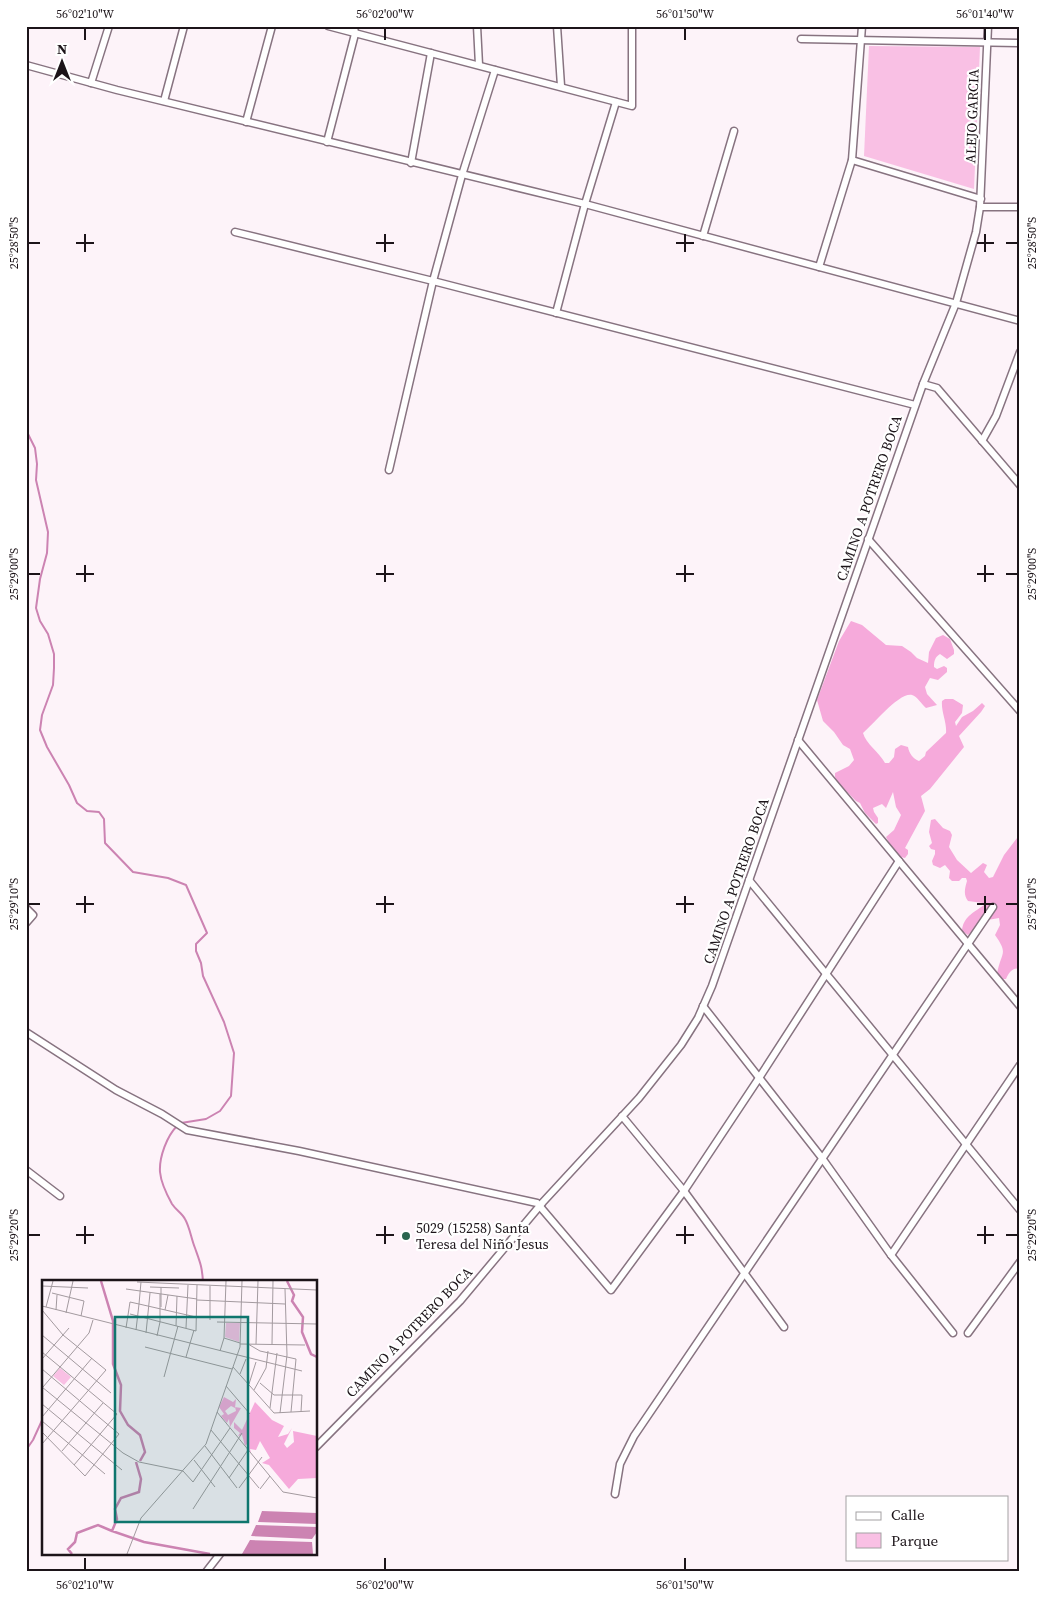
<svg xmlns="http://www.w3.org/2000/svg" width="1046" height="1598" font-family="'Source Serif 4',serif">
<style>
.green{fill:#f9c0e4}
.forest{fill:#f6aadb}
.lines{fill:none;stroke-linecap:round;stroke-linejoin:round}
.stream{stroke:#cc83b2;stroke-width:2}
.minor-casing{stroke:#877380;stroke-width:9}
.minor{stroke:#fff;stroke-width:6}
.ticks{fill:none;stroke:#1c1419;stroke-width:2}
.poi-dot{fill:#29654f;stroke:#fff;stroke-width:2}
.labels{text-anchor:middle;stroke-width:4.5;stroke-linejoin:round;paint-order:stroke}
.street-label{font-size:14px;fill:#1c1419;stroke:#fff}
.poi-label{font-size:14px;fill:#1c1419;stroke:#fff;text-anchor:start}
.inset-river{fill:none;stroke:#cc83b2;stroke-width:2.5}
.inset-road{fill:none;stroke:#a39a9f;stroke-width:1}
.view{fill:#0f766e;fill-opacity:0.15;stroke:#0f766e;stroke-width:2.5}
.inset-edge{fill:none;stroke:#1c1419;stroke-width:2.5}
.neatline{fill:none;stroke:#1c1419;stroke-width:2}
.ticks-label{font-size:12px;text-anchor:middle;fill:#1c1419}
</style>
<rect width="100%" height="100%" fill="#fdf3f9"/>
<!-- green -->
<polygon class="green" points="869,46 980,47 974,189 864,156"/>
<!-- forest -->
<g class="forest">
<path d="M 851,621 L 862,625 L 886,645 L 902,646 L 911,652 L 917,658 L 928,663 L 929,652 L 936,638 L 943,635 L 950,639 L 954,650 L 954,654 L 947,659 L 940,654 C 935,657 934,661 934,667 L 937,669 L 944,666 L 947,668 L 947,672 L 938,680 L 930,678 L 925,687 L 927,694 L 937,705 L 926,708 C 922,705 917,696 912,695 C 899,692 873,725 863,733 C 866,744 879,752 885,763 L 889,763 L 894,757 L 895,749 L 901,745 L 908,747 C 909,753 913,759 919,761 L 925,756 L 926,752 L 946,733 C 947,722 941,712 942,701 L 945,699 L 953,699 L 963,705 L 962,713 L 955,722 L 956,726 L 962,717 L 973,711 L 982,703 L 985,706 L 981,712 L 959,736 L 964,747 L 930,789 L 921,796 L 925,811 L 905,848 L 908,850 L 908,854 L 905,858 L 896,856 L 886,837 L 894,830 L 901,815 L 896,807 L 893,792 L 886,808 L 882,804 L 873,808 L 874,812 L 878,818 L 878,823 L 876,824 L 865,813 L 860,803 L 856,801 L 839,784 L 835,777 L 835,773 L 849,766 L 854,760 L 850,749 L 843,745 L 834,732 L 823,721 L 817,700 L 839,641 Z"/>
<path d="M 935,819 L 943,828 L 950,831 L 952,835 L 949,847 L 957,860 L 971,873 L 983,863 L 987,865 L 984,872 L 989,878 L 993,877 L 1004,855 L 1020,834 L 1020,969 C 1012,967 1009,973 1006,979 L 1002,979 L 997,974 C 1001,951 1009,955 995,935 L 1000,925 L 999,918 L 982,921 L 968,935 L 962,931 C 963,917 973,913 984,905 L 983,903 L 968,901 C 963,895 965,888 967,881 L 966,878 L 962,878 L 959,881 L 952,881 L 949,878 L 950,871 L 945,865 L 940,868 L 933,865 L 932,861 L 935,854 L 935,850 L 931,849 L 929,846 L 932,843 L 929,832 L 931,820 Z"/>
</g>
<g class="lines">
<!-- stream -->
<g class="stream">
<polyline points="26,430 35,448 37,464 36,480 48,532 47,553 40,579 36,608 40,621 48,634 54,654 54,668 53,685 42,715 40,730 47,747 69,785 77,803 87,811 99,812 104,819 105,843 133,872 168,878 186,885 207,933 196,944 196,951 201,963 203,976 224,1022 234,1053 231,1096 220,1111 206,1119 181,1123"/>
<path d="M 177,1126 C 167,1136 159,1157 160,1172 C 161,1183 167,1195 172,1204 C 176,1210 182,1213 185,1219 C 190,1228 191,1238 195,1248 C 200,1262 202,1266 203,1282"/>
<polyline points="26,1450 33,1440 44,1416"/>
</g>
<defs>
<g id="minor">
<polyline points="328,26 632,106 632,26"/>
<polyline points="477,26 479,65"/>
<polyline points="557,26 561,86"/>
<polyline points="801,39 1020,43"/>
<polyline points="26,65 117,90 585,204 1020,321"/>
<polyline points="91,83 109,26"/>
<polyline points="164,101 184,26"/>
<polyline points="246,122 272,26"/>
<polyline points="327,142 355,34 354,26"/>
<polyline points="852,160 981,199"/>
<polyline points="411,163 431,53"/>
<polyline points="980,207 1020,207"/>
<polyline points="235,232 433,281 915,405"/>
<polyline points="703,236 734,131"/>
<polyline points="819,267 852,160 862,26"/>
<polyline points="556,313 585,204 616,102"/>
<polyline points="923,384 937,388 1020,485"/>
<polyline points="982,441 996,416 1020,352"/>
<polyline points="389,470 433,281 462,175 495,70"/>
<polyline points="868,539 1020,711"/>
<polyline points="798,740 1020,1006"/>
<polyline points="749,880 1020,1210"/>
<polyline points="26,908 33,915 26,923"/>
<polyline points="703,1006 822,1158 891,1255 953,1333"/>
<polyline points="26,1032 116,1090 162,1114 187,1130 299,1151 537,1203 611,1290 684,1191 759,1078 899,861"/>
<polyline points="622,1116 684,1191 784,1327"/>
<polyline points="26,1170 60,1196"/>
<polyline points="891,1255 1020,1065"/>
<polyline points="968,1333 1020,1262"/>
<polyline points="316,1447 460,1301 543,1202 639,1098 681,1045 698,1018 712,986 923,384 956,303 976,232 980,207 988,26"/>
<polyline points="615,1494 620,1464 634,1436 993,907"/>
<polyline points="206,1572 220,1554"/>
</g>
</defs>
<!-- minor casing -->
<use href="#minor" class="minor-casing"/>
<!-- minor -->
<use href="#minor" class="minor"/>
</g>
<!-- ticks -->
<path class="ticks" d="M 85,28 L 85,40M 385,28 L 385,40M 685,28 L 685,40M 985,28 L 985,40M 85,234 L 85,252M 385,234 L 385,252M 685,234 L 685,252M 985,234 L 985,252M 28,243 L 40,243M 76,243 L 94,243M 376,243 L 394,243M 676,243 L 694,243M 977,243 L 994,243M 1006,243 L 1018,243M 85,565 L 85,582M 385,565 L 385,582M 685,565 L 685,582M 985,565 L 985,582M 28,574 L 40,574M 76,574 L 94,574M 376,574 L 394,574M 676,574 L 694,574M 977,574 L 994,574M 1006,574 L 1018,574M 85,896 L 85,913M 385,896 L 385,913M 685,896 L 685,913M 985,896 L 985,913M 28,904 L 40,904M 76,904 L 94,904M 376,904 L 394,904M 676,904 L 694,904M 977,904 L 994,904M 1006,904 L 1018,904M 85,1226 L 85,1244M 385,1226 L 385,1244M 685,1226 L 685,1244M 985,1226 L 985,1244M 28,1235 L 40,1235M 76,1235 L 94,1235M 376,1235 L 394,1235M 676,1235 L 694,1235M 977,1235 L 994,1235M 1006,1235 L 1018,1235M 85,1558 L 85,1570M 385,1558 L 385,1570M 685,1558 L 685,1570"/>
<!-- markers -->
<circle class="poi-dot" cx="406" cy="1236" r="5"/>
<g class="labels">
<!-- street labels -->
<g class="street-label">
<text transform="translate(972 116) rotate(-88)" y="5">ALEJO GARCIA</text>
<text transform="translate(869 498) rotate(-71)" y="5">CAMINO A POTRERO BOCA</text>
<text transform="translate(736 881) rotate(-71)" y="5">CAMINO A POTRERO BOCA</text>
<text transform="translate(409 1332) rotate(-46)" y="5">CAMINO A POTRERO BOCA</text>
</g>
<!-- poi labels -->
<g class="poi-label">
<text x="416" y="1233">5029 (15258) Santa<tspan x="416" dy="16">Teresa del Niño Jesus</tspan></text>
</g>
</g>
<!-- overview -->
<g transform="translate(42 1280)">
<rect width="275" height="275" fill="#fdf3f9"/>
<path d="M 184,43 L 198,43 L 197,62 L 183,57 ZM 18,88 L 29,97 L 22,105 L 11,96 Z" fill="#f9c0e4"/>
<path d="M 182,117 L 191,122 L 194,119 L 193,128 L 189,126 L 183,131 L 186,135 L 194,131 L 193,127 L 199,128 L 188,147 L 187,139 L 185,143 L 179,136 L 182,134 L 177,127 ZM 213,122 L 230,140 L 242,146 L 236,157 L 246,154 L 250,148 L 242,164 L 245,168 L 252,162 L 251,151 L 275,156 L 275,198 L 256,199 L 247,209 L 227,185 L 220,183 L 228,178 L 218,161 L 214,170 L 208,169 L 209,173 L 206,169 L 207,162 L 203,166 L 200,155 L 196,156 L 198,153 L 192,148 L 192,142 L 200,150 Z" fill="#f6aadb"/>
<path d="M 220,231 L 275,233 L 275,244 L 216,242 ZM 214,245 L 275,247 L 275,252 L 270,259 L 209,256 ZM 208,260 L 270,262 L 271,274 L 200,274 Z" fill="#cc83b2"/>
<path class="inset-river" d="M 59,1 L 71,41 L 71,84 L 79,105 L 78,131 L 86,145 L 98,155 L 103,172 L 98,181M 245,1 L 252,15 L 250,21 L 261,37 L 260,52 L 269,74 L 275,77M 94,182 L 99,199 L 97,212 L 79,218 L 73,229 L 75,239 L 70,251 L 102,262 L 168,274M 30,274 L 26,269 L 33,262 L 35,253 L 56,245 L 70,251"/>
<path class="inset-road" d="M 95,2 L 275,10M 0,6 L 46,8M 108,7 L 137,8M 84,9 L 155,19M 10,13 L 42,21 L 39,36M 155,20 L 243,24M 0,26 L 260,91M 4,27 L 11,1M 119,27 L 119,7M 0,30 L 21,55 L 64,90 L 0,164M 14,30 L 15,15M 123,30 L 126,15M 24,33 L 31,1M 88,34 L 154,51 L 155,5M 168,40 L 168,6M 175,42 L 275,44M 134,46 L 135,16M 84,48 L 88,22 L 97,24 L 99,2M 144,48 L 146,5M 94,50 L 97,24 L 154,37M 104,53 L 108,13M 0,55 L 69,113M 115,56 L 118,42 L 118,14M 182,58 L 198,63M 198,64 L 263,65M 206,64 L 218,71 L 254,79 L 249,132M 214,64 L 216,1M 230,64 L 231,1M 103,67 L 190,89M 178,71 L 182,58 L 184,1M 0,72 L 75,134 L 32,185M 144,77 L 152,50M 0,79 L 27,48M 191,87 L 232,133 L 268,131M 0,89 L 77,154 L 43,196 L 0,152M 198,94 L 204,79M 122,97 L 136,46M 218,103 L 232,115 L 260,115 L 259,132M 207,104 L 214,82M 184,106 L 208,134M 0,107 L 81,173 L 97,182 L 141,191 L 151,202 L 188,148M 1,107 L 47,53 L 51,40M 212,110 L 224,88 L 226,71M 0,124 L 80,190M 228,128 L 235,73M 175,132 L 241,212 L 275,218M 238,133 L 245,75 L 243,9M 0,137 L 50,78M 0,141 L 63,194M 169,150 L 217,208M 163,166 L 195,208M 20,171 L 61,123M 152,180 L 173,207M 187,198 L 206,170M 197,208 L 220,177M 218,209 L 228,196M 151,229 L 200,153M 85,274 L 99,238 L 164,164 L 198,67 L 200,1"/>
<path class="view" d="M 73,37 L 206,37 L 206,242 L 73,242 Z"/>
<rect width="275" height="275" class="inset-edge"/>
</g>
<!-- border -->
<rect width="1046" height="1598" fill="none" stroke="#ffffff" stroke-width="55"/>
<!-- legend -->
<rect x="846" y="1496" width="162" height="65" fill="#ffffff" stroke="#a4a1a3"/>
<rect x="856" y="1512" width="25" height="8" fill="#ffffff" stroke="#a4a1a3"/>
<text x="891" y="1520" font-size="15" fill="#1c1419">Calle</text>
<rect x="856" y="1533" width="25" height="15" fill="#f9c0e4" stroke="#a4a1a3"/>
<text x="891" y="1546" font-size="15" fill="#1c1419">Parque</text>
<!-- north arrow -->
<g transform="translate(62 62)" stroke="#ffffff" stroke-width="4" paint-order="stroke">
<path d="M0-4L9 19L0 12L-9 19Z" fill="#1c1419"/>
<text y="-8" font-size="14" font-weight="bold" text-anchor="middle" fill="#1c1419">N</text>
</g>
<rect x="28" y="28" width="990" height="1542" class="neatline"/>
<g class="ticks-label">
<text x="85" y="18">56°02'10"W</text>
<text x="385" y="18">56°02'00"W</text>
<text x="685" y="18">56°01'50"W</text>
<text x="985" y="18">56°01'40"W</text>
<text transform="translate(14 243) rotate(-90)" y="4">25°28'50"S</text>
<text transform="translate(1032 243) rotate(-90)" y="4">25°28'50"S</text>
<text transform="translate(14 574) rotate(-90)" y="4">25°29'00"S</text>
<text transform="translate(1032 574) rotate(-90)" y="4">25°29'00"S</text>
<text transform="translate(14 904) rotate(-90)" y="4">25°29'10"S</text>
<text transform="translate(1032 904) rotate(-90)" y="4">25°29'10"S</text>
<text transform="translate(14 1235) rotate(-90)" y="4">25°29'20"S</text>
<text transform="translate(1032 1235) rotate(-90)" y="4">25°29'20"S</text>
<text x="85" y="1589">56°02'10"W</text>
<text x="385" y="1589">56°02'00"W</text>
<text x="685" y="1589">56°01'50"W</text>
</g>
</svg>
